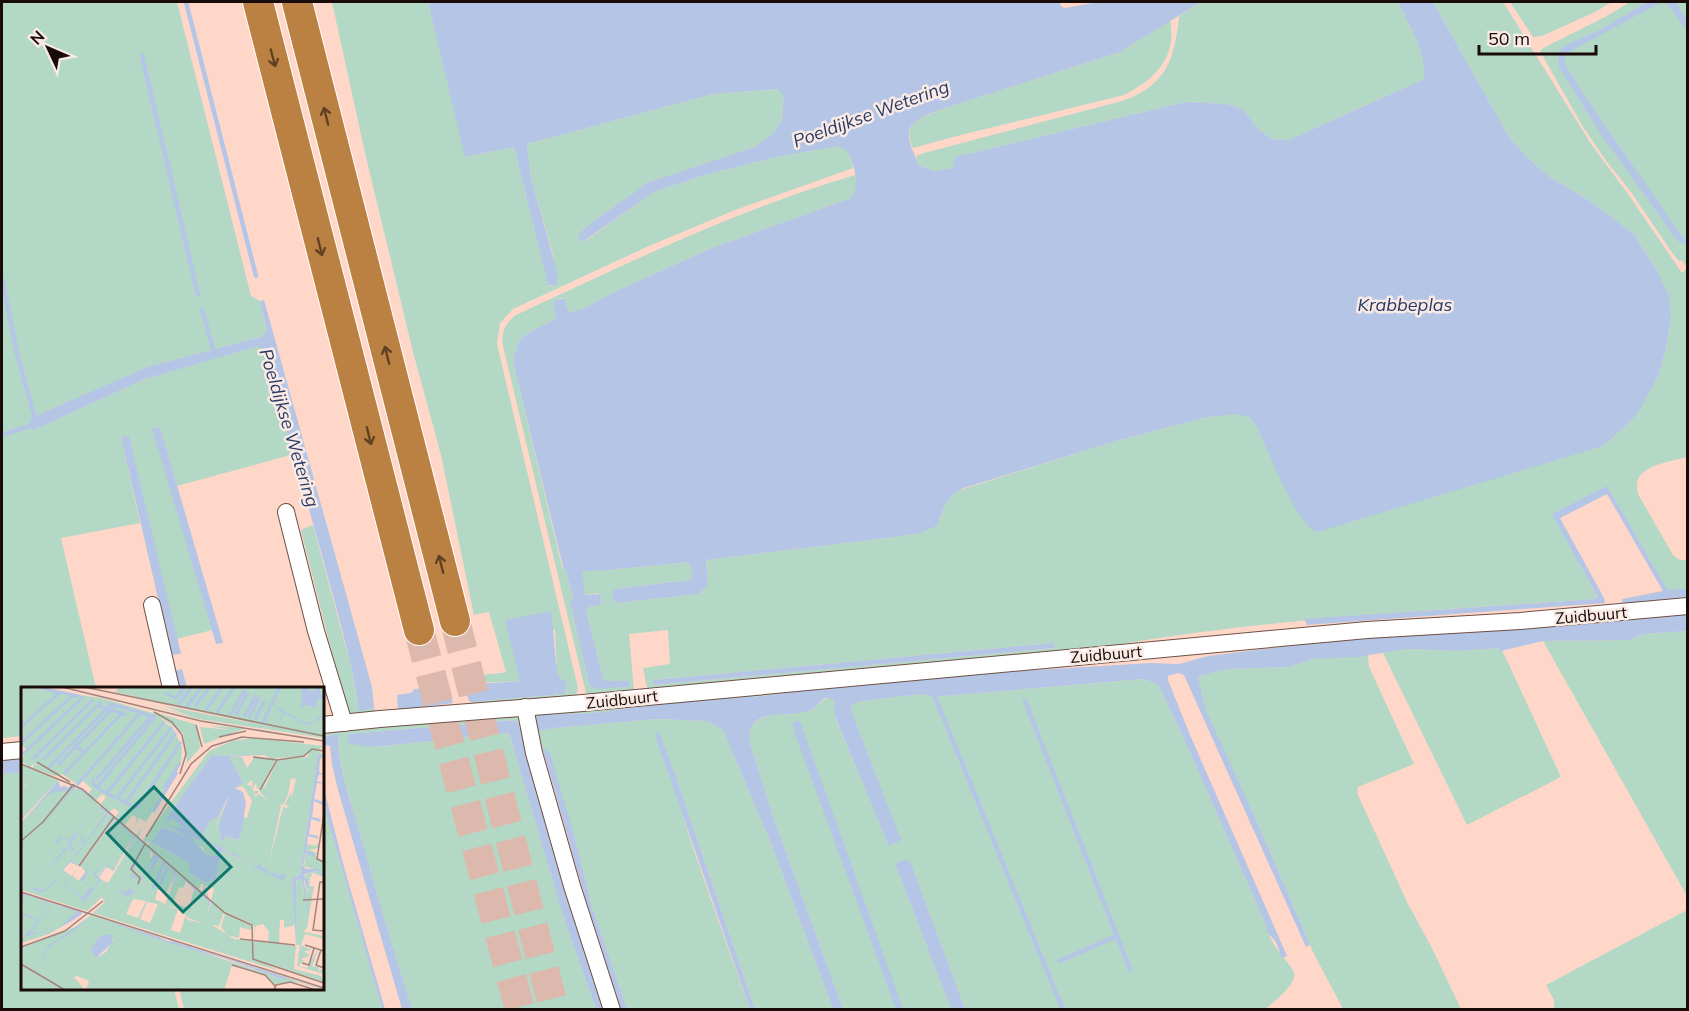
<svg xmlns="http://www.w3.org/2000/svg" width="1689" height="1011" font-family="Mulish,sans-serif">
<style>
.green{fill:#b4d8c6;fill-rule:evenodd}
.water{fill:#b4c5e5}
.pier{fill:#fed7c9}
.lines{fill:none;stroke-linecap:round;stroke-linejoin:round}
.stream{stroke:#b4c5e5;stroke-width:4.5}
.highway-tunnel{stroke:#dcb9ac;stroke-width:30;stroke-dasharray:30 15;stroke-linecap:butt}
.street-casing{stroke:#704f44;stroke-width:18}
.highway-casing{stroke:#fff;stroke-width:32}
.street{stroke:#fff;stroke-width:16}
.highway{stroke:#bb8143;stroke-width:30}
.oneway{stroke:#624123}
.labels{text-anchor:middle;stroke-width:5;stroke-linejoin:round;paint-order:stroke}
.street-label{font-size:16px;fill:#190c08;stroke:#faeae5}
.water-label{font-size:18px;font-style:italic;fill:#273b66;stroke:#faeae5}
.inset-river{fill:none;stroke:#b4c5e5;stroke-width:3}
.inset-road{fill:none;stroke:#a2867c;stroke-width:1.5}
.view{fill:#0f766e;fill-opacity:0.15;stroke:#0f766e;stroke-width:3}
.inset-edge{fill:none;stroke:#190c08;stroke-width:3}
</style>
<rect width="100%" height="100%" fill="#fed7c9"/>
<!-- green -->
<g class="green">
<polygon points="2,2 177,2 251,296 260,301 267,330 261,337 147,367 30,419 36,429 145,379 258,345 262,348 294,454 177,486 160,427 153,429 212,630 177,639 129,437 121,437 140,523 61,538 96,688 22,688 22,736 2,738"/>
<path d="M 332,2 L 428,2 L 466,157 L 514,147 L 548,285 L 553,287 L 554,258 L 531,178 L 527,144 L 713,94 L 777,89 L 784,95 C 781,103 784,112 782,119 C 778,131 765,141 755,147 L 649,182 L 599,217 L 580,232 L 581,242 L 585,241 L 654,192 L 708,174 L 776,157 L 839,146 C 850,150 851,157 853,168 L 735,210 L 649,246 L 513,309 L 500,323 L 497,344 L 578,688 L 576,696 L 472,705 L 470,701 L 474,702 L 564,694 L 557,672 L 555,628 L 521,681 L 474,683 L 467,686 C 472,672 493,675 506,672 L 489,612 L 474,615 L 441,455 L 413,352 L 365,153 Z"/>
<path d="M 1201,2 L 1398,2 C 1409,26 1426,51 1424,79 L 1289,140 L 1272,139 L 1258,129 L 1243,109 L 1227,104 L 1185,102 L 956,157 L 952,168 L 935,171 L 918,165 L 916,156 L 924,153 L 1122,101 C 1166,86 1175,59 1179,16 Z"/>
<path d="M 1433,2 L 1503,2 L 1591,144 L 1628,194 L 1682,273 L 1687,268 L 1682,260 L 1679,261 L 1673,254 L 1631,192 L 1607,162 L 1583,127 L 1540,51 L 1543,48 L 1605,17 L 1630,2 L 1687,2 L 1687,457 C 1667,463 1630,465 1638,494 L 1673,555 L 1678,559 L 1687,561 L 1687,589 L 1667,589 L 1607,487 L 1553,514 L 1597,597 L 1596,599 C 1424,611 1251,619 1081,651 L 651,691 L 647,688 L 643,668 L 670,664 L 668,630 L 629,634 L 634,690 L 588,695 L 586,693 L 503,346 C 501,332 505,324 516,315 C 628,263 736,210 855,175 C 858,185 857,190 851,198 L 712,248 L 616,291 L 583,309 L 569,312 L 564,298 L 561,298 L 553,302 L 556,317 C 546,326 527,330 519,342 C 516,348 515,356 513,362 L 562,567 L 566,571 L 573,598 L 570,602 L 589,684 L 593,689 L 628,681 L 604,681 L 586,610 L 589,607 L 602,604 L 600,594 L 597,593 L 585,595 L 581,570 L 609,570 L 689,562 L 693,576 L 690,580 L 614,589 L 612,593 L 613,600 L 616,603 L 699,594 L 708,585 L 706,560 L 918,534 L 937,526 L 945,505 L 954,492 L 1116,441 L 1207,417 L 1239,413 L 1250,418 L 1257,427 L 1603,446 L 1632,420 L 1658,376 L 1666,348 L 1671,318 L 1656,269 L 1634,234 L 1590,201 L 1551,178 L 1529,159 L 1509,137 ZM 1053,643 L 1055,648 L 654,685 L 653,680 Z"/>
<polygon points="1510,2 1612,2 1595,12 1542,36 1533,37"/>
<path d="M 1170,21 C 1178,57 1153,81 1124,95 L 953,137 L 913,148 C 902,123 919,119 939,110 L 1120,52 Z"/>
<polygon points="313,525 351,666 359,710 374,708 376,714 348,717 301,530"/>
<polygon points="1687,631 1687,896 1543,641 1629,640 1643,634"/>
<polygon points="1499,648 1503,652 1561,777 1467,825 1383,653 1407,649 1457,651"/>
<polygon points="1368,655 1369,667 1414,764 1358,787 1357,793 1408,904 1431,946 1461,1009 1343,1009 1313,952 1266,842 1214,729 1206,710 1198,677 1226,669 1290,667 1312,659"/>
<path d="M 1142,679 L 1158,684 L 1184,739 L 1267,927 C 1268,935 1272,942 1277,949 C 1281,956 1291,965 1294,972 C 1298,983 1273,1003 1265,1009 L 965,1009 L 911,863 L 895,864 L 951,1009 L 843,1009 L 775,822 L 749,740 C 748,707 789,717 809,711 C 819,708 821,697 833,697 L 835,702 L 835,718 L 889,845 L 900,840 L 851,710 L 852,705 L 862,701 L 922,694 L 932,697 Z"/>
<path d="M 805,690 L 762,696 L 677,702 L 592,713 L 542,715 L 539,731 L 554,728 L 657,719 L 708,721 L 723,730 L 772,846 L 833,1009 L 755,1009 L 676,777 L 660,735 C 683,828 718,918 750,1009 L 627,1009 L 592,907 L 575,838 L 545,749 L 539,753 L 532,717 L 535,713 Z"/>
<path d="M 514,714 L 519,716 L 532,755 L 516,720 L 348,734 L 348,742 L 372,747 L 509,733 L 563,916 L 596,1009 L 412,1009 C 394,951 376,892 360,833 C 351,802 339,768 338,735 L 323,736 L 323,730 Z"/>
<polygon points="22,772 22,988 174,989 179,1009 2,1010 2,774"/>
<polygon points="323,802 382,1009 184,1009 179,989 322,988"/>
<polygon points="1687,910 1687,1009 1554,1009 1554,1000 1546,985"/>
</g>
<!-- water -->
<g class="water">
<path d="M 428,2 L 1059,2 L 1062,7 L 1065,8 L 1099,2 L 1201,2 L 1120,52 L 939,110 C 927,115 907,121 909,137 C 910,147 916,156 918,165 L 935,171 L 952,168 L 955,157 L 1185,102 L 1227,104 L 1243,109 L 1258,129 L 1272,139 L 1289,140 L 1424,79 C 1426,51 1409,26 1398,2 L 1433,2 L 1509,137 L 1529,159 L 1551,178 L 1590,201 L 1634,234 L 1656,269 L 1669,296 L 1671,318 L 1666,348 L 1658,376 L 1642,406 L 1632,420 L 1603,446 L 1317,532 C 1296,524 1268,450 1257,427 L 1250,418 L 1239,414 L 1207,417 L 1116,441 L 964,488 C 947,495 943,509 937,526 L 918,534 L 706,560 L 708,585 L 699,594 L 616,603 L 613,600 L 612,593 L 614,589 L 690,580 L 693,576 L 689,562 L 609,570 L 582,571 L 585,595 L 600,594 L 602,604 L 589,607 L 586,611 L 604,681 L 628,681 L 630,685 L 629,687 L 593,689 L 589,684 L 570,602 L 573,597 L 566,571 L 563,567 L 513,362 C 515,356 516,348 519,342 C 527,330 546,326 556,317 L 553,301 L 564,298 L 569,312 L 583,309 L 616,291 L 712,248 L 851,198 C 861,185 854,166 848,152 L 839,146 L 776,157 L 708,174 L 654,192 L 584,241 L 581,242 L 579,238 L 580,232 L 599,217 L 649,182 L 755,147 C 765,141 777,131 782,119 C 784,112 781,103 784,96 L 777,89 L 713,94 L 527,144 L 531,178 L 558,275 L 556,286 L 548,285 L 514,147 L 465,157 Z"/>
<polygon points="1647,2 1662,2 1567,53 1564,59 1567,68 1608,130 1682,236 1687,239 1687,245 1679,242 1674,236 1600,133 1559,67 1558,53 1566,45 1600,30"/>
<polygon points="1666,2 1676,2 1687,20 1687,31"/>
<path d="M 264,300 L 372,687 L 374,708 L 359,711 C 352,659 336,609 323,559 C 303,488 284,417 261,348 L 258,346 L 145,379 L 36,429 L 32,429 L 29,419 L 147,367 L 261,337 L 267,330 L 260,301 Z"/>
<polygon points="160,427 223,643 216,644 152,429"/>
<polygon points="129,436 181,654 171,655 121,437"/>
<polygon points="1607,486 1667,589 1687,589 1687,597 1623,604 1622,599 1663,591 1607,494 1560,518 1604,598 1605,603 1307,625 1304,619 1596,599 1597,596 1552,514"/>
<path d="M 551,611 C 553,622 556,672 559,676 C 560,679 564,681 567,682 L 564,694 L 474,702 L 469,701 L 398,710 L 397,695 L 411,693 L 414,689 L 520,681 L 505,620 Z"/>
<path d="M 1687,614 L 1687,631 L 1643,634 L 1629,640 L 1543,641 L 1501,651 L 1498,648 L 1457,651 L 1407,649 L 1357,657 L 1312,659 L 1290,667 L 1226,669 L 1198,677 L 1206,710 L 1266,842 L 1310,945 L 1306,947 L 1184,675 L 1178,673 L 1168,676 L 1168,680 L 1190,735 L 1287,956 L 1282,958 L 1276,942 L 1267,932 L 1267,927 L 1184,739 L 1158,684 L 1142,679 L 932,697 L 922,694 L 862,701 L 852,705 L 851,710 L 901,840 L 889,846 L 835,717 L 834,699 L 825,698 C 820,701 816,708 811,710 C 791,719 748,705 749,740 L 775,822 L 843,1009 L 833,1009 L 772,846 L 723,730 L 708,721 L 657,719 L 554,728 L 539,731 L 537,729 L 536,721 L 537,716 L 542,715 L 592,713 L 677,702 L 762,696 L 891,679 L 1151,663 L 1179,664 L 1208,656 L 1336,640 Z"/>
<polygon points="1054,643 1055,648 653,685 653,680"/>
<polygon points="182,669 187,688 178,688 175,671"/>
<polygon points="516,720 522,732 605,1009 596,1009 563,916 509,733 372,747 351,744 348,742 348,734"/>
<polygon points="795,721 800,721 903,1009 896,1009 795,734 792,724"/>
<polygon points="657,732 660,734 676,777 755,1009 750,1009 655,735 655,733"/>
<path d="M 338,734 C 338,767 351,802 360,833 C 376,892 394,951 412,1009 L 402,1009 L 338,790 L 332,765 L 330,746 L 323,745 L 323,737 Z"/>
<path d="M 544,749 L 550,753 L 575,838 L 592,907 L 627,1009 L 621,1009 C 590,925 569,838 543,751 Z"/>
<polygon points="22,758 22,772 2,774 2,759"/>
<polygon points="323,785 344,867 385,1009 382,1009 323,802"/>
<polygon points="906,859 911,863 965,1009 951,1009 895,864"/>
</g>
<!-- pier -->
<polygon class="pier" points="465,684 469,702 453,704 449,686"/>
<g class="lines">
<!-- stream -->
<g class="stream">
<polyline points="186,2 256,276"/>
<polyline points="142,56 198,295"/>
<polyline points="2,278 17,354 36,422"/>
<polyline points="202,309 214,352"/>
<polyline points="2,435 36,424"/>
<polyline points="935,697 1063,1010"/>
<polyline points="1025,701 1130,969"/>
<polyline points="1060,961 1117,936"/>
</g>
<!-- highway-tunnel -->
<g class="highway-tunnel">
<polyline points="455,621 554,1010"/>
<polyline points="419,630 520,1010"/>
</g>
<defs>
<g id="street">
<polyline points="286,512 316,631 344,723"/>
<polyline points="152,605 171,688"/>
<polyline points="525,707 534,753 572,886 612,1010"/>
<polyline points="322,725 380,719 583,703 1367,630 1520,621 1688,606"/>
<polyline points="2,752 22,750"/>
</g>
<g id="highway">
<polyline points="258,2 419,630"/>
<polyline points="297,2 455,621"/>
</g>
</defs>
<!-- street casing -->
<use href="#street" class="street-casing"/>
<!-- highway casing -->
<use href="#highway" class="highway-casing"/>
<!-- street -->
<use href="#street" class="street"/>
<!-- highway -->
<use href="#highway" class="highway"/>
</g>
<!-- one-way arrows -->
<defs><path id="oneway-shaft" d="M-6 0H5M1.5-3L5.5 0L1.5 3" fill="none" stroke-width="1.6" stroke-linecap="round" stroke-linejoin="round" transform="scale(1.5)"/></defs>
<g class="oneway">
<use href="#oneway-shaft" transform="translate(273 58) rotate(75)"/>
<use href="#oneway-shaft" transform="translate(326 116) rotate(-104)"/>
<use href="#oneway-shaft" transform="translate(320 247) rotate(76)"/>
<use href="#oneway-shaft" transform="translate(387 355) rotate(-104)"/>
<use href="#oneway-shaft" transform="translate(369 436) rotate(76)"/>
<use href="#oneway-shaft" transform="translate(441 564) rotate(-104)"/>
</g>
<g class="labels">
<!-- street labels -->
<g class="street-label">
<text transform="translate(1591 615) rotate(-5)" y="6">Zuidbuurt</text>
<text transform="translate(1106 654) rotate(-5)" y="6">Zuidbuurt</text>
<text transform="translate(622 699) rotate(-6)" y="6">Zuidbuurt</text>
</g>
<!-- water labels -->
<g class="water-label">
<text transform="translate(871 114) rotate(-20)" y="6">Poeldijkse Wetering</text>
<text x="1405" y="311">Krabbeplas</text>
<text transform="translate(289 428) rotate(73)" y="6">Poeldijkse Wetering</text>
</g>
</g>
<!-- overview -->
<g transform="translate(21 687)">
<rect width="303" height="303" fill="#fed7c9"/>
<path d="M 0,0 L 80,11 L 135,27 L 153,43 L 161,60 L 160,77 L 125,135 L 118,131 L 114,139 L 116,131 L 111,128 L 104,138 L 94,130 L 98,125 L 93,121 L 89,125 L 80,117 L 85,110 L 81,107 L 75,113 L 70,110 L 85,125 L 82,132 L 86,127 L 92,131 L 57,179 L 50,174 L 42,183 L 58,194 L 65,185 L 59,179 L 93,133 L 112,149 L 92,184 L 85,179 L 76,190 L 87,196 L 122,138 L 117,151 L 127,158 L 129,154 L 125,156 L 122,153 L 188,64 L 211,54 L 233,51 L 303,59 L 297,63 L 303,69 L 297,67 L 279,188 L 271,192 L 274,238 L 263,241 L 263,233 L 259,233 L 258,257 L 247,255 L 248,245 L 242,237 L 235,239 L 232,252 L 234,240 L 230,236 L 203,225 L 198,239 L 191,238 L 213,252 L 275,259 L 273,282 L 300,289 L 303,295 L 232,271 L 259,284 L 72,226 L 84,215 L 81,210 L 66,224 L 0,203 L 0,136 L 29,105 L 51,99 L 51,103 L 58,101 L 67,107 L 71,102 L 61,93 L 56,97 L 41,87 L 34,89 L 12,81 L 13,76 L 9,80 L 0,74 L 6,63 L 0,58 ZM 288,65 L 287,70 L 257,72 L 244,100 L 238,104 L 232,104 L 235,108 L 238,104 L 247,113 L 238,107 L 234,110 L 231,99 L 225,98 L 231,93 L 232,102 L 235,95 L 236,102 L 242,101 L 255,71 L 281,69 ZM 244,68 L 248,71 L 233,71 L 226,81 L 221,70 L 208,70 L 222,95 L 214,101 L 222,99 L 231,114 L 226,131 L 222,130 L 215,163 L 217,154 L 205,149 L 201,155 L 197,140 L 209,109 L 192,145 L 208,108 L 197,130 L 189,133 L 181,150 L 198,160 L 201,157 L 201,161 L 229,178 L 201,163 L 195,192 L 185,196 L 168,186 L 170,177 L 133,157 L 138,158 L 132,154 L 141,140 L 164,149 L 159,142 L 164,141 L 147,129 L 190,69 ZM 270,91 L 275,92 L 270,114 L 271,104 L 264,117 L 269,121 L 262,120 L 247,180 L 260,119 L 257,117 L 262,118 L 267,108 ZM 129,163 L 178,202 L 180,197 L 183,198 L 181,205 L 188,211 L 184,199 L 193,201 L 187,226 L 188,214 L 173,202 L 168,221 L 152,216 L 158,200 L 162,201 L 165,194 L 156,187 L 144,217 L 134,212 L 137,202 L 146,205 L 154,186 L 139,172 L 135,180 L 138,171 L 133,168 L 130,173 ZM 112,212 L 125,214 L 117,231 L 105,227 ZM 126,215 L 157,221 L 167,231 L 184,237 L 167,233 L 164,230 L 159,246 L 150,243 L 157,222 L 137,217 L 129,236 L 119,232 ZM 46,0 L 242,38 L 94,5 L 98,0 L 303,0 L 303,51 L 178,32 L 114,14 L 167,28 L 143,19 ZM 130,24 L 176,38 L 179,61 L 166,76 L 162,46 ZM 188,39 L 225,41 L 183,57 L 179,40 L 210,43 ZM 0,77 L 40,95 L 36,95 L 0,133 L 0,104 L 17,87 L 0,103 ZM 169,149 L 197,161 L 195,170 L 185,167 L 182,161 L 168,152 ZM 297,154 L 297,161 L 288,163 L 296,166 L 295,169 L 303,175 L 303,186 L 283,179 L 285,166 L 295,167 L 285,165 L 286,157 L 295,159 ZM 297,184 L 303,188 L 303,190 L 292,186 L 289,191 L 288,199 L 293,199 L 286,241 L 281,246 L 283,245 L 303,249 L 303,252 L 284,247 L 280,258 L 291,263 L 283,264 L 289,269 L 280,272 L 287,277 L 281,274 L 278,279 L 286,281 L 297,262 L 291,280 L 297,279 L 298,284 L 303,281 L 303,287 L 276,279 L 279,258 L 275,258 L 275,194 L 281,191 L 283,208 L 285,192 L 286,202 L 289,207 L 286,192 L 283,188 ZM 0,206 L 56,225 L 48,235 L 54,232 L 28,247 L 0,256 ZM 204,227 L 225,236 L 232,240 L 229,243 L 219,240 L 218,251 L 206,248 L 200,240 ZM 70,228 L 264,293 L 264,290 L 303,303 L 277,295 L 253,297 L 246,289 L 211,278 L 203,303 L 65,303 L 68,294 L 56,289 L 53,290 L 64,303 L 45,303 L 0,276 L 0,261 L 54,240 ZM 86,247 L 93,251 L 85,265 L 75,271 L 70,263 ZM 0,277 L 43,303 L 0,303 Z" fill="#b4d8c6" fill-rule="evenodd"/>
<path d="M 281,0 L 288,0 L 289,5 L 299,0 L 299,8 L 303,4 L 303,26 L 302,30 L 290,38 L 283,37 L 263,26 L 257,39 L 261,25 L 244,13 L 282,35 L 292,36 L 301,28 L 303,12 L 297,11 L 295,20 L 283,18 L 280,24 ZM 297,67 L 303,69 L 299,72 L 298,85 L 303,88 L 298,87 L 296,94 L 303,97 L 296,96 L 293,112 L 303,115 L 302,118 L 293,114 L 291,130 L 300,132 L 299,135 L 290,132 L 288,147 L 297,149 L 297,152 L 287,149 L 285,164 L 294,166 L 294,170 L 285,166 L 282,178 L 285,182 L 297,182 L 303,188 L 296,184 L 284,187 L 283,189 L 286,192 L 290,209 L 283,192 L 286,224 L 291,211 L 286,226 L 281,192 L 275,193 L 275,257 L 271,192 L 279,188 ZM 244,68 L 208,70 L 222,95 L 214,101 L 222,105 L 225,116 L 221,142 L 214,162 L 216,153 L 205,149 L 201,155 L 197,140 L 208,108 L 197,130 L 189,133 L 181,150 L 198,160 L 201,157 L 201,161 L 211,167 L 214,164 L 213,167 L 229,177 L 231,173 L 231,178 L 238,179 L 240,175 L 240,179 L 251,187 L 254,184 L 255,188 L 265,187 L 262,194 L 201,163 L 195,192 L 185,196 L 168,186 L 168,176 L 132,156 L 128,159 L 141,140 L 164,149 L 148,139 L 164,141 L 151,132 L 145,139 L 147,129 L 190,69 ZM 169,149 L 197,161 L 195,170 L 185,167 ZM 33,93 L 37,94 L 40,101 L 43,98 L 47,102 L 50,97 L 55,99 L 64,105 L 79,118 L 67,110 L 44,136 L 67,110 L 63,106 L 35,139 L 63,106 L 55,100 L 24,134 L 50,104 L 51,99 L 48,103 L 29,106 L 0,136 L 37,94 ZM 80,119 L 123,157 L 112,185 L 118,188 L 121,191 L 129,175 L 132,167 L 124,158 L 189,214 L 187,223 L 187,214 L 156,187 L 148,204 L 155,186 L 147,204 L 154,186 L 139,172 L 134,180 L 138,171 L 126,190 L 134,168 L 111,211 L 120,192 L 119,189 L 112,186 L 111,184 L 115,172 L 98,202 L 105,206 L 116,190 L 109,191 L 111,187 L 117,190 L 109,201 L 112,205 L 106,210 L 98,203 L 95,207 L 122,158 L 114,150 L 104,167 L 111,152 L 93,183 L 83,175 L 93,182 L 98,174 L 112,149 L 103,142 L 81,175 L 103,142 L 93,133 L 70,165 L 93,132 L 69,164 L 91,131 L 87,127 L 62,160 L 51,173 L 56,165 L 53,164 L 48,160 L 10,200 L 24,204 L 48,175 L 50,173 L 57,179 L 68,165 L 57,179 L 49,175 L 34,193 L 43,199 L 58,180 L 52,189 L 58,194 L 67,181 L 69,180 L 63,175 L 59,179 L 69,166 L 63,174 L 69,179 L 62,194 L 58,194 L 51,189 L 44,199 L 58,207 L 65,198 L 63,195 L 66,197 L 81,175 L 84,178 L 81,176 L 77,181 L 80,183 L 77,182 L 74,189 L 78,189 L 85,179 L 92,184 L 85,180 L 78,191 L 80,193 L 74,200 L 78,192 L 72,188 L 58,208 L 62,210 L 69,200 L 80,204 L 93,185 L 80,204 L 73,202 L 62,216 L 62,211 L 58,216 L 61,210 L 34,194 L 24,205 L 21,205 L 15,204 L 9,200 L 0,193 L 10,200 L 42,164 L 31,152 L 34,155 L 40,149 L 48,153 L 77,121 L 48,154 L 40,150 L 39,155 L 34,155 L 42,163 L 47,160 L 49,154 L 54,148 L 57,147 L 49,159 L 57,165 L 63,157 L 61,155 L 58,146 L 64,156 L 85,126 L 79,121 L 59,146 ZM 0,206 L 61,225 L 61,227 L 49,235 L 39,240 L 56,225 L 30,216 L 6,248 L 27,224 L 33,226 L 26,225 L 9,247 L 38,240 L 3,250 L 15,235 L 5,228 L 0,233 L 5,226 L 16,234 L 29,216 L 4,208 L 0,212 ZM 72,229 L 138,250 L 145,254 L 151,254 L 302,302 L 303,303 L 265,290 L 264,293 L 205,272 L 145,255 L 72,229 L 44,250 L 30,258 L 16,279 L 28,258 ZM 86,247 L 92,249 L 91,256 L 75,271 L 70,263 L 77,251 Z" fill="#b4c5e5" fill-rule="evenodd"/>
<path class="inset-river" d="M 16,0 L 38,5M 144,6 L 155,11 L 164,0M 87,16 L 135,30M 251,17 L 258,0M 157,18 L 171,0M 77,19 L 106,28M 174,19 L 189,0M 165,20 L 181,0M 185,23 L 201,0M 196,26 L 213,0M 209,28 L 224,3M 215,28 L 227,5M 223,30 L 235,8M 228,31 L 238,10M 234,33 L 243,14M 242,36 L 250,18M 0,40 L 39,5 L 58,9M 0,56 L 52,8M 53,57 L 63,66 L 102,25M 2,67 L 62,10M 12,72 L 72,13M 22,73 L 80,15M 37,78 L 95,18M 28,80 L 90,17M 43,87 L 62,67M 72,91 L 72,97 L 83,105 L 116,121M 75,93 L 130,29M 56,98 L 120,25M 76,100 L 134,30M 143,101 L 159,76M 86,106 L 143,35M 97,110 L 151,40M 105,115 L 155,46M 116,121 L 160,55M 132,125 L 156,85M 139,197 L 147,180M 132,201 L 143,176"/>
<path class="inset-road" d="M 41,0 L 180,34 L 303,54M 63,0 L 303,49M 133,25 L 151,35 L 161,48 L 165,67 L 159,87M 175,38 L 181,60M 198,50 L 225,44M 232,70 L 256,73 L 283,69 L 291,62 L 303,64M 16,75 L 49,95M 0,77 L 61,102 L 204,226 L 231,238 L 232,272 L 303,296M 239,103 L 256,73M 303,127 L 296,172 L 303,175M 125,150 L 170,77 L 191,59 L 221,50 L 283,55M 0,154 L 22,135 L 53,97M 58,179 L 93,130M 303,195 L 299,195 L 292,243 L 303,244M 117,197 L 119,191 L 110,182 L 124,157M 0,205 L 303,301M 282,213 L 303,212M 219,252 L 274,258M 284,258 L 303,264M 0,260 L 44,244 L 82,214M 300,263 L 295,278 L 303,281M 281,276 L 288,278 L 293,261M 0,277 L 44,303M 211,278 L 244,288 L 254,299M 253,303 L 255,298 L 269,295 L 295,303"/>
<path class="view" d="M 133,100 L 210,180 L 162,225 L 86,146 Z"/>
<rect width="303" height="303" class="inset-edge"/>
</g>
<!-- border -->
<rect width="1689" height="1011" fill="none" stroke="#190c08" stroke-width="6"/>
<!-- north arrow -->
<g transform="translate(48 48) rotate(314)" stroke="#faeae5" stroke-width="4.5" paint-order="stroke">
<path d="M0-4.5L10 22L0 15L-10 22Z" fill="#190c08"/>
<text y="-9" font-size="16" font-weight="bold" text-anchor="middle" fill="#190c08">N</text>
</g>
<!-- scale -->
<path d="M1479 45v9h117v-9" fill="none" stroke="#190c08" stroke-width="3"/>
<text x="1488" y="45" font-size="18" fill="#190c08" stroke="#faeae5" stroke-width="4.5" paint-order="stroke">50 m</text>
</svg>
